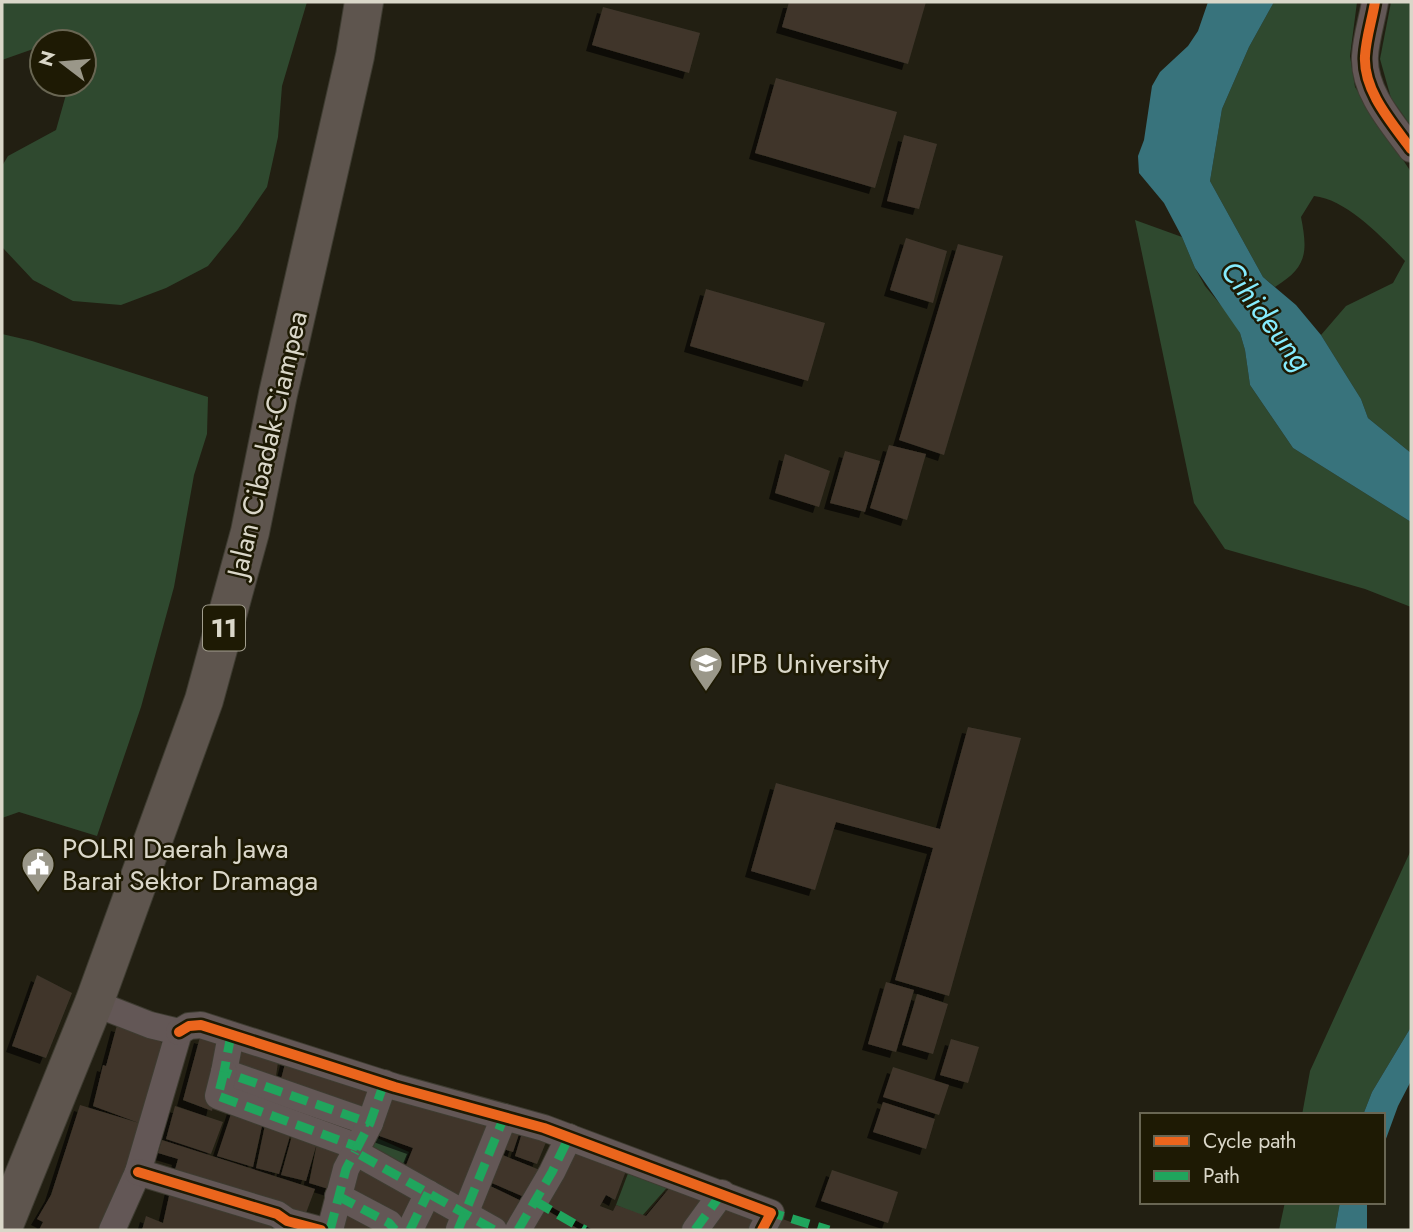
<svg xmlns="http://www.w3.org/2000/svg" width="1413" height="1232" font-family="Jost,sans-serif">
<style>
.green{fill:#2f492f}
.water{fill:#38737c}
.building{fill:#3f362b;filter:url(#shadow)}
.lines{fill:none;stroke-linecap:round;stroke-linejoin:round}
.street-casing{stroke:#3e3c31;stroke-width:28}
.highway-casing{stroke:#3e3c31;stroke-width:40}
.street{stroke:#635756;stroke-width:26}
.highway{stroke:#5e554e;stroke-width:38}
.quiet{stroke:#20a55d;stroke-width:9;stroke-dasharray:18 9;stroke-linecap:butt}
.cycleway-casing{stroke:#1e1a04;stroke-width:15}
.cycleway{stroke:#eb651d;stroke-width:10}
.labels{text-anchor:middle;stroke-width:5;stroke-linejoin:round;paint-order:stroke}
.shield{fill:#1e1a04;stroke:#a29e8e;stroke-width:2}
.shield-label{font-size:26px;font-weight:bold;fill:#dad7c9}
.street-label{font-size:28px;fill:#dad7c9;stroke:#1e1a04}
.poi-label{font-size:28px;fill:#dad7c9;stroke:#1e1a04;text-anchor:start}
.water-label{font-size:30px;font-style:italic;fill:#86ecfe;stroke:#1e1a04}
</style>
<defs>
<filter id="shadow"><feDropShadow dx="-6" dy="6" stdDeviation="0" flood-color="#0009"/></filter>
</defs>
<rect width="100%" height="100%" fill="#221f12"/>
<!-- green -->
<g class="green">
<polygon points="2,2 307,2 282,86 278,137 267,187 238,229 208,266 166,288 121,305 73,301 33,280 2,247 2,166 8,156 56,130 69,84 84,84 84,42 42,42 42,54 36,48 2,60"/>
<path d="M 1274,2 L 1357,2 L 1350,56 L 1355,87 L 1411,172 L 1411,453 L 1368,418 L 1361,399 L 1321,335 L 1346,306 L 1393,283 L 1405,261 C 1383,238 1346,199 1314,196 L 1301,217 C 1308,253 1307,267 1275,287 L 1263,277 L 1210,181 L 1222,109 L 1249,47 Z"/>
<polygon points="1391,2 1411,2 1411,126 1391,98 1380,59"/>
<polygon points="1135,220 1182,237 1195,268 1205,286 1230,316 1240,333 1245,350 1250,385 1293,448 1411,522 1411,607 1365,589 1225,549 1194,503"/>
<polygon points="2,334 32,341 208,397 207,434 194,475 174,587 141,707 97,836 19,812 2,818"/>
<polygon points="1411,850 1411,1027 1372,1092 1363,1115 1302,1115 1310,1071"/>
<polygon points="368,1134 409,1152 400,1174 361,1153"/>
<polygon points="630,1168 672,1182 642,1216 616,1205"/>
<polygon points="1285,1202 1340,1202 1335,1230 1279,1230"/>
</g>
<!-- water -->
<g class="water">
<polygon points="1208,2 1274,2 1249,47 1222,109 1210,181 1263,277 1296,305 1321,335 1361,399 1368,418 1411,453 1411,522 1293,448 1250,385 1245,350 1240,333 1195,268 1182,237 1164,203 1139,173 1138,156 1144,140 1152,86 1160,72 1188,46 1198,31"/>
<polygon points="1411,1027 1411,1081 1398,1106 1383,1147 1383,1115 1363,1115 1372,1092"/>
<polygon points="1340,1202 1367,1202 1367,1230 1335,1230"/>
</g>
<!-- building -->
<g class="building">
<polygon points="789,2 926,2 908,64 782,27"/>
<polygon points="603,7 700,33 689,73 592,45"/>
<polygon points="776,78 897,112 875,188 755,153"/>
<polygon points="904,135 937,144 919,209 887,201"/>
<polygon points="906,238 947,251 933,303 890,290"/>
<polygon points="958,244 1003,256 944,455 899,440"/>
<polygon points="706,289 825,323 808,381 690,346"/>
<polygon points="889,445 926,454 907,520 870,508"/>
<polygon points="845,451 880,461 865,512 830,503"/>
<polygon points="785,454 830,471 819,507 775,493"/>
<polygon points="968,727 1021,738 949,996 895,980 933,848 836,822 815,890 751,871 776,783 940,829"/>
<polygon points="37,975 72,993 46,1058 12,1046"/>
<polygon points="886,982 914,990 896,1052 868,1044"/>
<polygon points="917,994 948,1004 933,1054 902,1045"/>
<polygon points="117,1025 157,1038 167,1049 106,1230 39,1230 43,1222 37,1219 51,1195 80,1105 139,1123 93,1106 103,1065 106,1066"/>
<polygon points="200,1037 227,1046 212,1111 183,1100"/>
<polygon points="951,1039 979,1047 968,1083 940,1075"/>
<polygon points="234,1041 279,1055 275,1083 228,1069"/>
<polygon points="287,1056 380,1089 370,1119 279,1087"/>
<polygon points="893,1067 949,1085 939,1115 883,1097"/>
<polygon points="386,1087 496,1119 466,1208 402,1175 413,1148 371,1133"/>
<polygon points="883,1102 935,1119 926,1149 873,1132"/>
<polygon points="175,1106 223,1122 211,1154 166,1139"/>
<polygon points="233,1108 264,1117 253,1167 217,1156"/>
<polygon points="266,1120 292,1129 279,1174 256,1168"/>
<polygon points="506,1124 521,1128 513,1152 500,1148"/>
<polygon points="524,1126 549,1135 537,1164 515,1156"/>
<polygon points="293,1132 352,1149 335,1191 309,1183 317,1143 306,1181 281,1175"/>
<polygon points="570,1139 629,1163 615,1200 606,1195 600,1206 613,1211 616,1205 646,1216 671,1186 713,1199 692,1230 593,1230 541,1201"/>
<polygon points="162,1140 315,1189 303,1221 172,1180 178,1159 158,1153"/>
<polygon points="495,1152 545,1172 531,1200 485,1180"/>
<polygon points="355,1157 424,1192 407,1230 342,1195"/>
<polygon points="832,1170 898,1192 888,1223 821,1201"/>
<polygon points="484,1183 530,1205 513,1230 471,1213"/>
<polygon points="171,1187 276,1217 271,1230 142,1230 146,1216 163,1223"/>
<polygon points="430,1197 463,1214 455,1230 414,1230"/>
<polygon points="723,1198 755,1223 750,1230 700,1230"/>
<polygon points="345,1203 396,1230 336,1230"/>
<polygon points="538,1205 580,1230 528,1230"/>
<polygon points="774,1216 813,1230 768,1230"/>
</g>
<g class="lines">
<defs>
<g id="street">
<path d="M 1375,2 C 1372,20 1366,38 1365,56 C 1363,91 1392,123 1411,149"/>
<polyline points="94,1003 150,1025 179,1032 138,1172 112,1230"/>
<polyline points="179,1032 189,1026 201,1025 395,1087 544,1128 771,1213 762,1230"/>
<polyline points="231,1035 224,1072 370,1123"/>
<polyline points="224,1072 218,1096 358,1147"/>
<polyline points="384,1083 370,1123 355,1152 494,1230"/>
<polyline points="138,1172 277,1214 287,1221 321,1230"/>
<polyline points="338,1196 389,1223 395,1230"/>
<polyline points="459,1229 504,1117"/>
<polyline points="330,1230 346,1169 355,1152"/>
<polyline points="410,1230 428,1193"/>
<polyline points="518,1230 552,1172 569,1137"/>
<polyline points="695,1230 722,1193"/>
</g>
<polyline id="highway" points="2,1230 94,1003 204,700 250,532 278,394 355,56 364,2"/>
</defs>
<!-- street casing -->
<use href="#street" class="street-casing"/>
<!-- highway casing -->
<use href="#highway" class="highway-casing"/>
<!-- street -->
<use href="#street" class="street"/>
<!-- highway -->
<use href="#highway" class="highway"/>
<!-- quiet -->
<g class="quiet">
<polyline points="231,1035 224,1072 370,1123"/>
<polyline points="224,1072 218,1096 358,1147"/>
<polyline points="384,1083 370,1123 355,1152 494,1230"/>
<polyline points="338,1196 389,1223 395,1230"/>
<polyline points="535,1201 585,1230"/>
<polyline points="766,1211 829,1230"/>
<polyline points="330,1230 346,1169 355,1152"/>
<polyline points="410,1230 428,1193"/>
<polyline points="458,1230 504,1117"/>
<polyline points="518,1230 552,1172 569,1137"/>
<polyline points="695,1230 722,1193"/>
</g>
<defs>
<g id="cycleway">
<path d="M 1375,2 C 1372,20 1366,38 1365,56 C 1363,91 1392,123 1411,149"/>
<polyline points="179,1032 189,1026 201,1025 395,1087 544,1128 771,1213 762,1230"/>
<polyline points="138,1172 277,1214 287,1221 321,1230"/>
</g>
</defs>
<!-- cycleway casing -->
<use href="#cycleway" class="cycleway-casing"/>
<!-- cycleway -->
<use href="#cycleway" class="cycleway"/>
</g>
<!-- icons -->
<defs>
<symbol id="university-pin" viewBox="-11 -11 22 30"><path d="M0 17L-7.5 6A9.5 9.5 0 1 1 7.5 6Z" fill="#9a9789" stroke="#1e1a04"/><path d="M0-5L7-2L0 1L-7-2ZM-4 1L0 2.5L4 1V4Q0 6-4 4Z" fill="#fff"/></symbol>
<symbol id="civic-pin" viewBox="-11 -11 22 30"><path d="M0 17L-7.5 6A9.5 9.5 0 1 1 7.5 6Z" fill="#9a9789" stroke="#1e1a04"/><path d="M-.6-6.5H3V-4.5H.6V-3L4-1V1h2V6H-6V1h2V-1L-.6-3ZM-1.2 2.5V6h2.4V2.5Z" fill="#fff"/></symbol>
</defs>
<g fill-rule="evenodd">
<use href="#university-pin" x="687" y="644" width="38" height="52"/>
<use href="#civic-pin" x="19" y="845" width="38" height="52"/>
</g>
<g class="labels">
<!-- shield labels -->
<rect class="shield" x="203" y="605.5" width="42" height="45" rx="5"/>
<g class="shield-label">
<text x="224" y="637">11</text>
</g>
<!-- street labels -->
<g class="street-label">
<text transform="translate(267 444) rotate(-77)" y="10">Jalan Cibadak-Ciampea</text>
</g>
<!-- poi labels -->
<g class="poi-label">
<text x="730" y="673">IPB University</text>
<text x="62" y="858">POLRI Daerah Jawa<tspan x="62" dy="32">Barat Sektor Dramaga</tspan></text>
</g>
<!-- water labels -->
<g class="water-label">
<text transform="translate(1266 316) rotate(53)" y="10">Cihideung</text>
</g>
</g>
<!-- border -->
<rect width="1413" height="1232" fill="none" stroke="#dad7c9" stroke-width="7"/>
<!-- legend -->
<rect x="1140" y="1113" width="245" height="91" fill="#1e1a04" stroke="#696653" stroke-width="2"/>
<rect x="1154" y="1136" width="35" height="10" fill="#eb651d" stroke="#696653" stroke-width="2"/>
<text x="1203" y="1148" font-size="21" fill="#dad7c9">Cycle path</text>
<rect x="1154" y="1171" width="35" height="10" fill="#20a55d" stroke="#696653" stroke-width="2"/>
<text x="1203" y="1183" font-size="21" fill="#dad7c9">Path</text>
<!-- north arrow -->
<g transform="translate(63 63) rotate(286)"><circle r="33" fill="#1e1a04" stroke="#696653" stroke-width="2"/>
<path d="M0-5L12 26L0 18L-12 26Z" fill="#9a9789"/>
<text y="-10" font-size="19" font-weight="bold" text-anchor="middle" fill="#dad7c9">N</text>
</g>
</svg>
